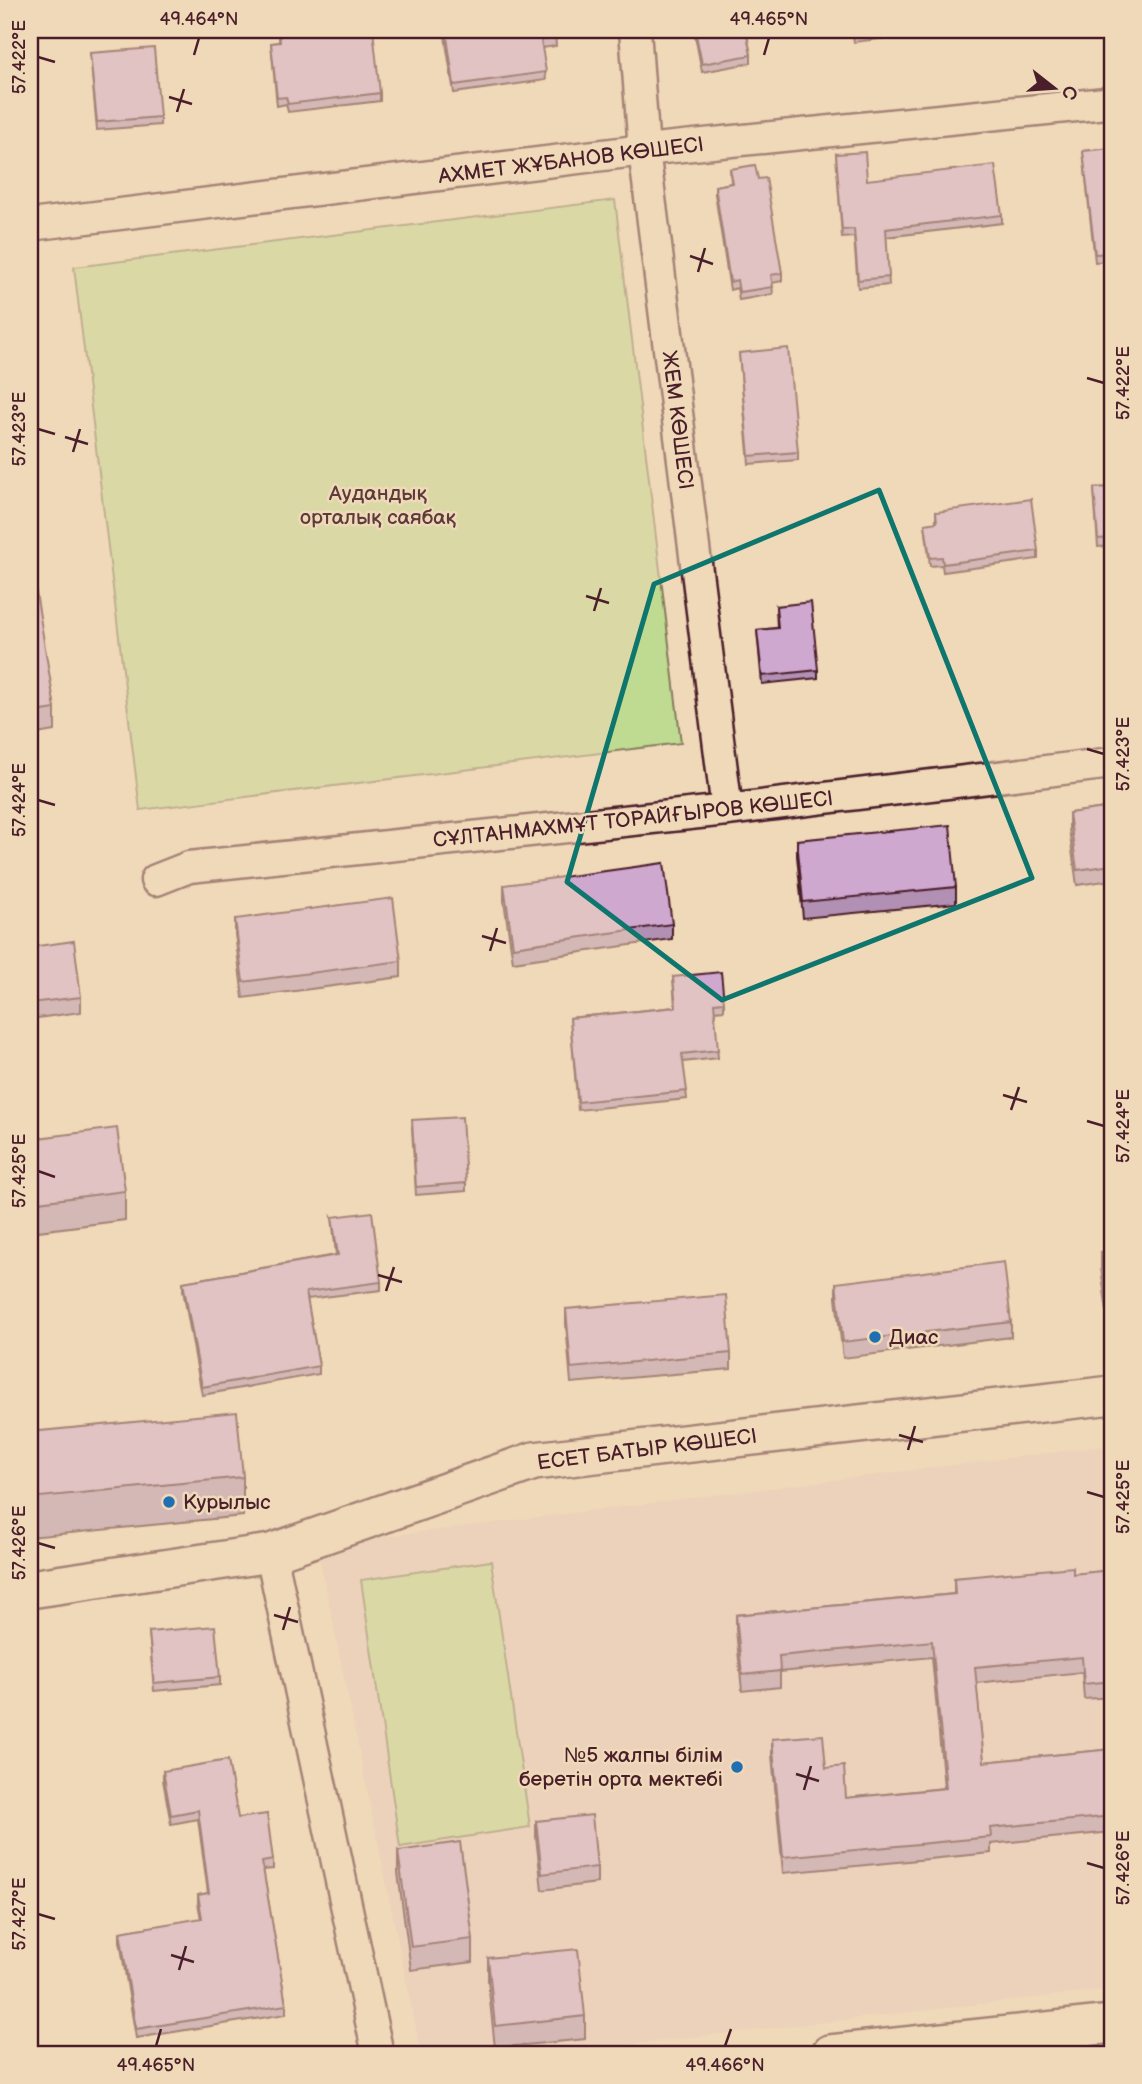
<svg xmlns="http://www.w3.org/2000/svg" width="1142" height="2084" font-family="'Balsamiq Sans',sans-serif">
<style>
.built{fill:#e6cabf}
.green{fill:#bfda91;stroke:#847c5e;stroke-width:2}
.lines{fill:none;stroke-linecap:round;stroke-linejoin:round}
.minor-casing{stroke:#4a1f2b;stroke-width:35}
.tertiary-casing{stroke:#4a1f2b;stroke-width:42}
.minor{stroke:#f0d9b8;stroke-width:30}
.tertiary{stroke:#f0d9b8;stroke-width:37}
.wall{fill:#b290b3;stroke:#4a1f2b;stroke-width:2}
.building{fill:#cfa8d0;stroke:#4a1f2b;stroke-width:2}
.marked{fill:none;stroke:#0f766e;stroke-width:5;stroke-linejoin:round}
.ticks{fill:none;stroke:#4a1f2b;stroke-width:2.5}
.poi-dot{fill:#1f6fb2;stroke:#f0d9b8;stroke-width:2.5}
.labels{text-anchor:middle;stroke-width:5;stroke-linejoin:round;paint-order:stroke}
.street-label{font-size:21px;fill:#4a1f2b;stroke:#f0d9b8}
.park-label{font-size:21px;fill:#5c3b3a;stroke:#f0d9b8}
.poi-label{font-size:21px;fill:#4a1f2b;stroke:#f0d9b8;text-anchor:start}
.neatline{fill:none;stroke:#4a1f2b;stroke-width:2.5}
.ticks-label{font-size:18px;text-anchor:middle;fill:#4a1f2b}
</style>
<rect width="100%" height="100%" fill="#f0d9b8"/>
<filter id="ink" filterUnits="userSpaceOnUse"><feTurbulence type="fractalNoise" baseFrequency=".0143" numOctaves="2"/><feDisplacementMap in="SourceGraphic" scale="14" xChannelSelector="R" yChannelSelector="G"/><feConvolveMatrix kernelMatrix="1 2 1 2 8 2 1 2 1" color-interpolation-filters="sRGB"/></filter>
<g filter="url(#ink)">
<!-- built -->
<polygon class="built" points="1112,1445 1112,1989 549,2054 421,2054 317,1545"/>
<!-- green -->
<g class="green">
<polygon points="615,200 681,743 140,810 74,267"/>
<polygon points="491,1561 530,1827 400,1847 361,1580"/>
</g>
<g class="lines">
<defs>
<g id="minor">
<polyline points="635,30 644,150 727,810"/>
<polyline points="30,225 644,150 1106,103 1112,99"/>
<polyline points="156,880 189,867 727,810 1112,763"/>
<polyline points="271,1553 378,2054"/>
</g>
<g id="tertiary">
<polyline points="30,1589 271,1553 534,1461 1112,1395"/>
<polyline points="830,2054 1112,2024"/>
</g>
</defs>
<!-- minor casing -->
<use href="#minor" class="minor-casing"/>
<!-- tertiary casing -->
<use href="#tertiary" class="tertiary-casing"/>
<!-- minor -->
<use href="#minor" class="minor"/>
<!-- tertiary -->
<use href="#tertiary" class="tertiary"/>
</g>
<!-- wall -->
<g class="wall">
<polygon points="444,30 555,30 556,46 542,48 546,80 454,93"/>
<polygon points="694,30 746,30 751,55 751,63 702,72"/>
<polygon points="852,30 930,30 930,33 854,42"/>
<polygon points="279,31 380,93 380,101 288,112 286,104 277,106 271,43 279,42"/>
<polygon points="90,53 160,117 160,125 97,130"/>
<polygon points="1112,148 1112,261 1095,262 1083,151"/>
<polygon points="836,154 867,180 1002,215 1002,223 886,237 889,285 858,288 854,237 842,238"/>
<polygon points="730,169 758,179 782,273 782,281 772,283 773,294 739,300 737,288 730,290 715,194 715,186 731,183"/>
<polygon points="739,353 798,452 798,460 749,464"/>
<polygon points="1112,487 1112,546 1098,547 1094,488"/>
<polygon points="936,512 1038,551 1038,559 943,572 942,565 930,566 925,524 936,523"/>
<polygon points="30,568 55,709 55,731 30,735"/>
<polygon points="776,606 818,670 818,678 762,684 757,630 777,628"/>
<polygon points="1112,807 1112,880 1077,885 1069,829 1069,813"/>
<polygon points="797,840 956,887 956,903 803,918 797,856"/>
<polygon points="504,885 672,924 672,939 513,962 504,901"/>
<polygon points="235,919 401,961 401,977 243,998 235,934"/>
<polygon points="30,947 81,997 81,1012 30,1019"/>
<polygon points="673,977 724,1002 724,1010 714,1011 718,1058 683,1062 687,1099 578,1110 570,1018 675,1007"/>
<polygon points="412,1128 466,1183 466,1191 416,1195"/>
<polygon points="30,1139 125,1191 125,1220 30,1232"/>
<polygon points="332,1217 381,1282 381,1290 307,1299 319,1366 319,1374 202,1395 183,1290 183,1282 336,1255"/>
<polygon points="1112,1251 1112,1327 1109,1327 1101,1268 1101,1252"/>
<polygon points="836,1283 1011,1322 1011,1337 843,1358 836,1298"/>
<polygon points="566,1309 731,1353 731,1369 571,1383 566,1324"/>
<polygon points="30,1432 243,1477 243,1516 30,1537"/>
<polygon points="1112,1570 1112,1697 1084,1699 1082,1672 976,1683 984,1762 1112,1749 1112,1832 991,1844 991,1853 783,1873 772,1755 772,1739 826,1768 846,1798 944,1788 932,1657 780,1672 780,1687 742,1691 736,1630 736,1615 954,1594 954,1578 1073,1574"/>
<polygon points="149,1632 220,1677 220,1685 154,1691"/>
<polygon points="30,1648 37,1697 37,1705 30,1706"/>
<polygon points="163,1771 238,1818 273,1860 273,1869 263,1870 286,2005 286,2014 136,2038 120,1941 120,1932 201,1919 198,1903 198,1895 208,1893 198,1819 171,1824 163,1780"/>
<polygon points="536,1821 597,1867 597,1883 542,1890 536,1837"/>
<polygon points="398,1851 473,1939 473,1962 411,1970 398,1873"/>
<polygon points="488,1958 585,2016 585,2039 495,2048 488,1981"/>
</g>
<!-- building -->
<g class="building">
<polygon points="291,30 373,30 380,93 288,104 286,97 277,98 271,43 280,42 279,31"/>
<polygon points="446,30 555,30 556,38 541,40 546,72 454,85"/>
<polygon points="695,30 746,30 751,55 702,64"/>
<polygon points="853,30 893,30 854,34"/>
<polygon points="154,48 160,117 97,122 90,53"/>
<polygon points="1112,148 1112,253 1095,254 1083,151"/>
<polygon points="865,152 867,180 995,165 1002,215 886,229 889,277 858,280 854,229 842,230 836,154"/>
<polygon points="755,165 758,179 766,178 782,273 771,275 773,287 739,292 737,280 730,282 715,186 733,183 730,169"/>
<polygon points="788,348 798,452 749,456 739,353"/>
<polygon points="1112,487 1112,538 1098,539 1094,488"/>
<polygon points="1031,499 1038,551 943,564 942,557 930,558 925,524 937,522 936,512"/>
<polygon points="30,568 32,568 55,709 30,713"/>
<polygon points="811,602 818,670 762,676 757,630 778,628 776,606"/>
<polygon points="1112,807 1112,865 1077,870 1069,813"/>
<polygon points="950,825 956,887 803,902 797,840"/>
<polygon points="664,863 672,924 513,947 504,885"/>
<polygon points="393,898 401,961 243,982 235,919"/>
<polygon points="74,941 81,997 30,1003 30,947"/>
<polygon points="721,972 724,1002 714,1003 718,1050 682,1054 687,1091 578,1102 570,1018 676,1007 673,977"/>
<polygon points="462,1117 466,1183 416,1187 412,1120"/>
<polygon points="117,1128 125,1191 30,1203 30,1139"/>
<polygon points="372,1212 381,1282 306,1292 319,1366 202,1387 183,1282 338,1255 332,1217"/>
<polygon points="1112,1251 1112,1311 1109,1312 1101,1252"/>
<polygon points="1004,1262 1011,1322 843,1342 836,1283"/>
<polygon points="726,1295 731,1353 571,1368 566,1309"/>
<polygon points="237,1412 243,1477 30,1498 30,1432"/>
<polygon points="1073,1567 1073,1574 1112,1570 1112,1681 1084,1684 1082,1657 975,1667 984,1762 1112,1749 1112,1816 990,1828 991,1837 783,1857 772,1739 823,1735 826,1768 844,1766 846,1798 946,1788 932,1641 779,1656 780,1671 742,1675 736,1615 955,1594 954,1578"/>
<polygon points="215,1626 220,1677 154,1683 149,1632"/>
<polygon points="30,1648 32,1648 37,1697 30,1698"/>
<polygon points="228,1760 238,1818 267,1814 273,1860 262,1862 286,2005 136,2029 120,1932 202,1918 198,1895 209,1893 198,1810 171,1815 163,1771"/>
<polygon points="592,1815 597,1867 542,1874 536,1821"/>
<polygon points="460,1842 473,1939 411,1947 398,1851"/>
<polygon points="578,1949 585,2016 495,2026 488,1958"/>
</g>
</g>
<!-- marked area -->
<path d="M0 0H1142V2084H0ZM 879,490 L 1032,878 L 722,1000 L 567,882 L 654,584 Z" fill="#f0d9b8" fill-opacity=".55" fill-rule="evenodd"/>
<path class="marked" d="M 879,490 L 1032,878 L 722,1000 L 567,882 L 654,584 Z"/>
<!-- ticks -->
<path class="ticks" d="M 194,55 L 199,38M 764,55 L 769,38M 38,57 L 55,62M 169,97 L 192,104M 177,112 L 184,89M 690,256 L 713,264M 698,272 L 705,248M 1087,378 L 1104,383M 38,429 L 55,434M 65,437 L 88,444M 73,452 L 80,429M 586,596 L 609,603M 594,611 L 601,588M 1087,749 L 1104,754M 38,800 L 55,805M 482,936 L 506,943M 490,951 L 497,928M 1003,1095 L 1027,1102M 1011,1110 L 1019,1087M 1087,1121 L 1104,1126M 38,1171 L 55,1177M 378,1275 L 402,1282M 386,1291 L 394,1267M 899,1435 L 923,1442M 908,1450 L 915,1426M 1087,1492 L 1104,1497M 38,1543 L 55,1548M 274,1615 L 298,1622M 283,1630 L 290,1607M 796,1774 L 819,1781M 804,1790 L 811,1766M 1087,1863 L 1104,1868M 38,1914 L 55,1919M 171,1955 L 194,1962M 179,1970 L 186,1946M 156,2046 L 161,2029M 725,2046 L 731,2029"/>
<!-- markers -->
<g class="poi-dot">
<circle cx="875" cy="1337" r="7"/>
<circle cx="169" cy="1502" r="7"/>
<circle cx="737" cy="1767" r="7"/>
</g>
<g class="labels">
<!-- street labels -->
<g class="street-label">
<text transform="translate(571 160) rotate(-7)" y="7">АХМЕТ ЖҰБАНОВ КӨШЕСІ</text>
<text transform="translate(678 420) rotate(83)" y="7">ЖЕМ КӨШЕСІ</text>
<text transform="translate(633 819) rotate(-6)" y="7">СҰЛТАНМАХМҰТ ТОРАЙҒЫРОВ КӨШЕСІ</text>
<text transform="translate(647 1449) rotate(-7)" y="7">ЕСЕТ БАТЫР КӨШЕСІ</text>
</g>
<!-- park labels -->
<g class="park-label">
<text x="378" y="500">Аудандық<tspan x="378" dy="24">орталық саябақ</tspan></text>
</g>
<!-- poi labels -->
<g class="poi-label">
<text x="889" y="1344">Диас</text>
<text x="183" y="1509">Курылыс</text>
<text x="723" y="1762" text-anchor="end">№5 жалпы білім<tspan x="723" dy="24">беретін орта мектебі</tspan></text>
</g>
</g>
<!-- margin -->
<rect width="1142" height="2084" fill="none" stroke="#f0d9b8" stroke-width="77"/>
<!-- north arrow -->
<g transform="translate(1054 88) rotate(107)" stroke="#f0d9b8" stroke-width="5" paint-order="stroke">
<path d="M0-5L12 26L0 18L-12 26Z" fill="#4a1f2b"/>
<text y="-10" font-size="19" font-weight="bold" text-anchor="middle" fill="#4a1f2b">С</text>
</g>
<rect x="38" y="38" width="1066" height="2008" class="neatline"/>
<g class="ticks-label">
<text x="199" y="25">49.464°N</text>
<text x="769" y="25">49.465°N</text>
<text transform="translate(19 57) rotate(-90)" y="6">57.422°E</text>
<text transform="translate(1123 383) rotate(-90)" y="6">57.422°E</text>
<text transform="translate(19 429) rotate(-90)" y="6">57.423°E</text>
<text transform="translate(1123 754) rotate(-90)" y="6">57.423°E</text>
<text transform="translate(19 800) rotate(-90)" y="6">57.424°E</text>
<text transform="translate(1123 1126) rotate(-90)" y="6">57.424°E</text>
<text transform="translate(19 1171) rotate(-90)" y="6">57.425°E</text>
<text transform="translate(1123 1497) rotate(-90)" y="6">57.425°E</text>
<text transform="translate(19 1543) rotate(-90)" y="6">57.426°E</text>
<text transform="translate(1123 1868) rotate(-90)" y="6">57.426°E</text>
<text transform="translate(19 1914) rotate(-90)" y="6">57.427°E</text>
<text x="156" y="2071">49.465°N</text>
<text x="725" y="2071">49.466°N</text>
</g>
</svg>
